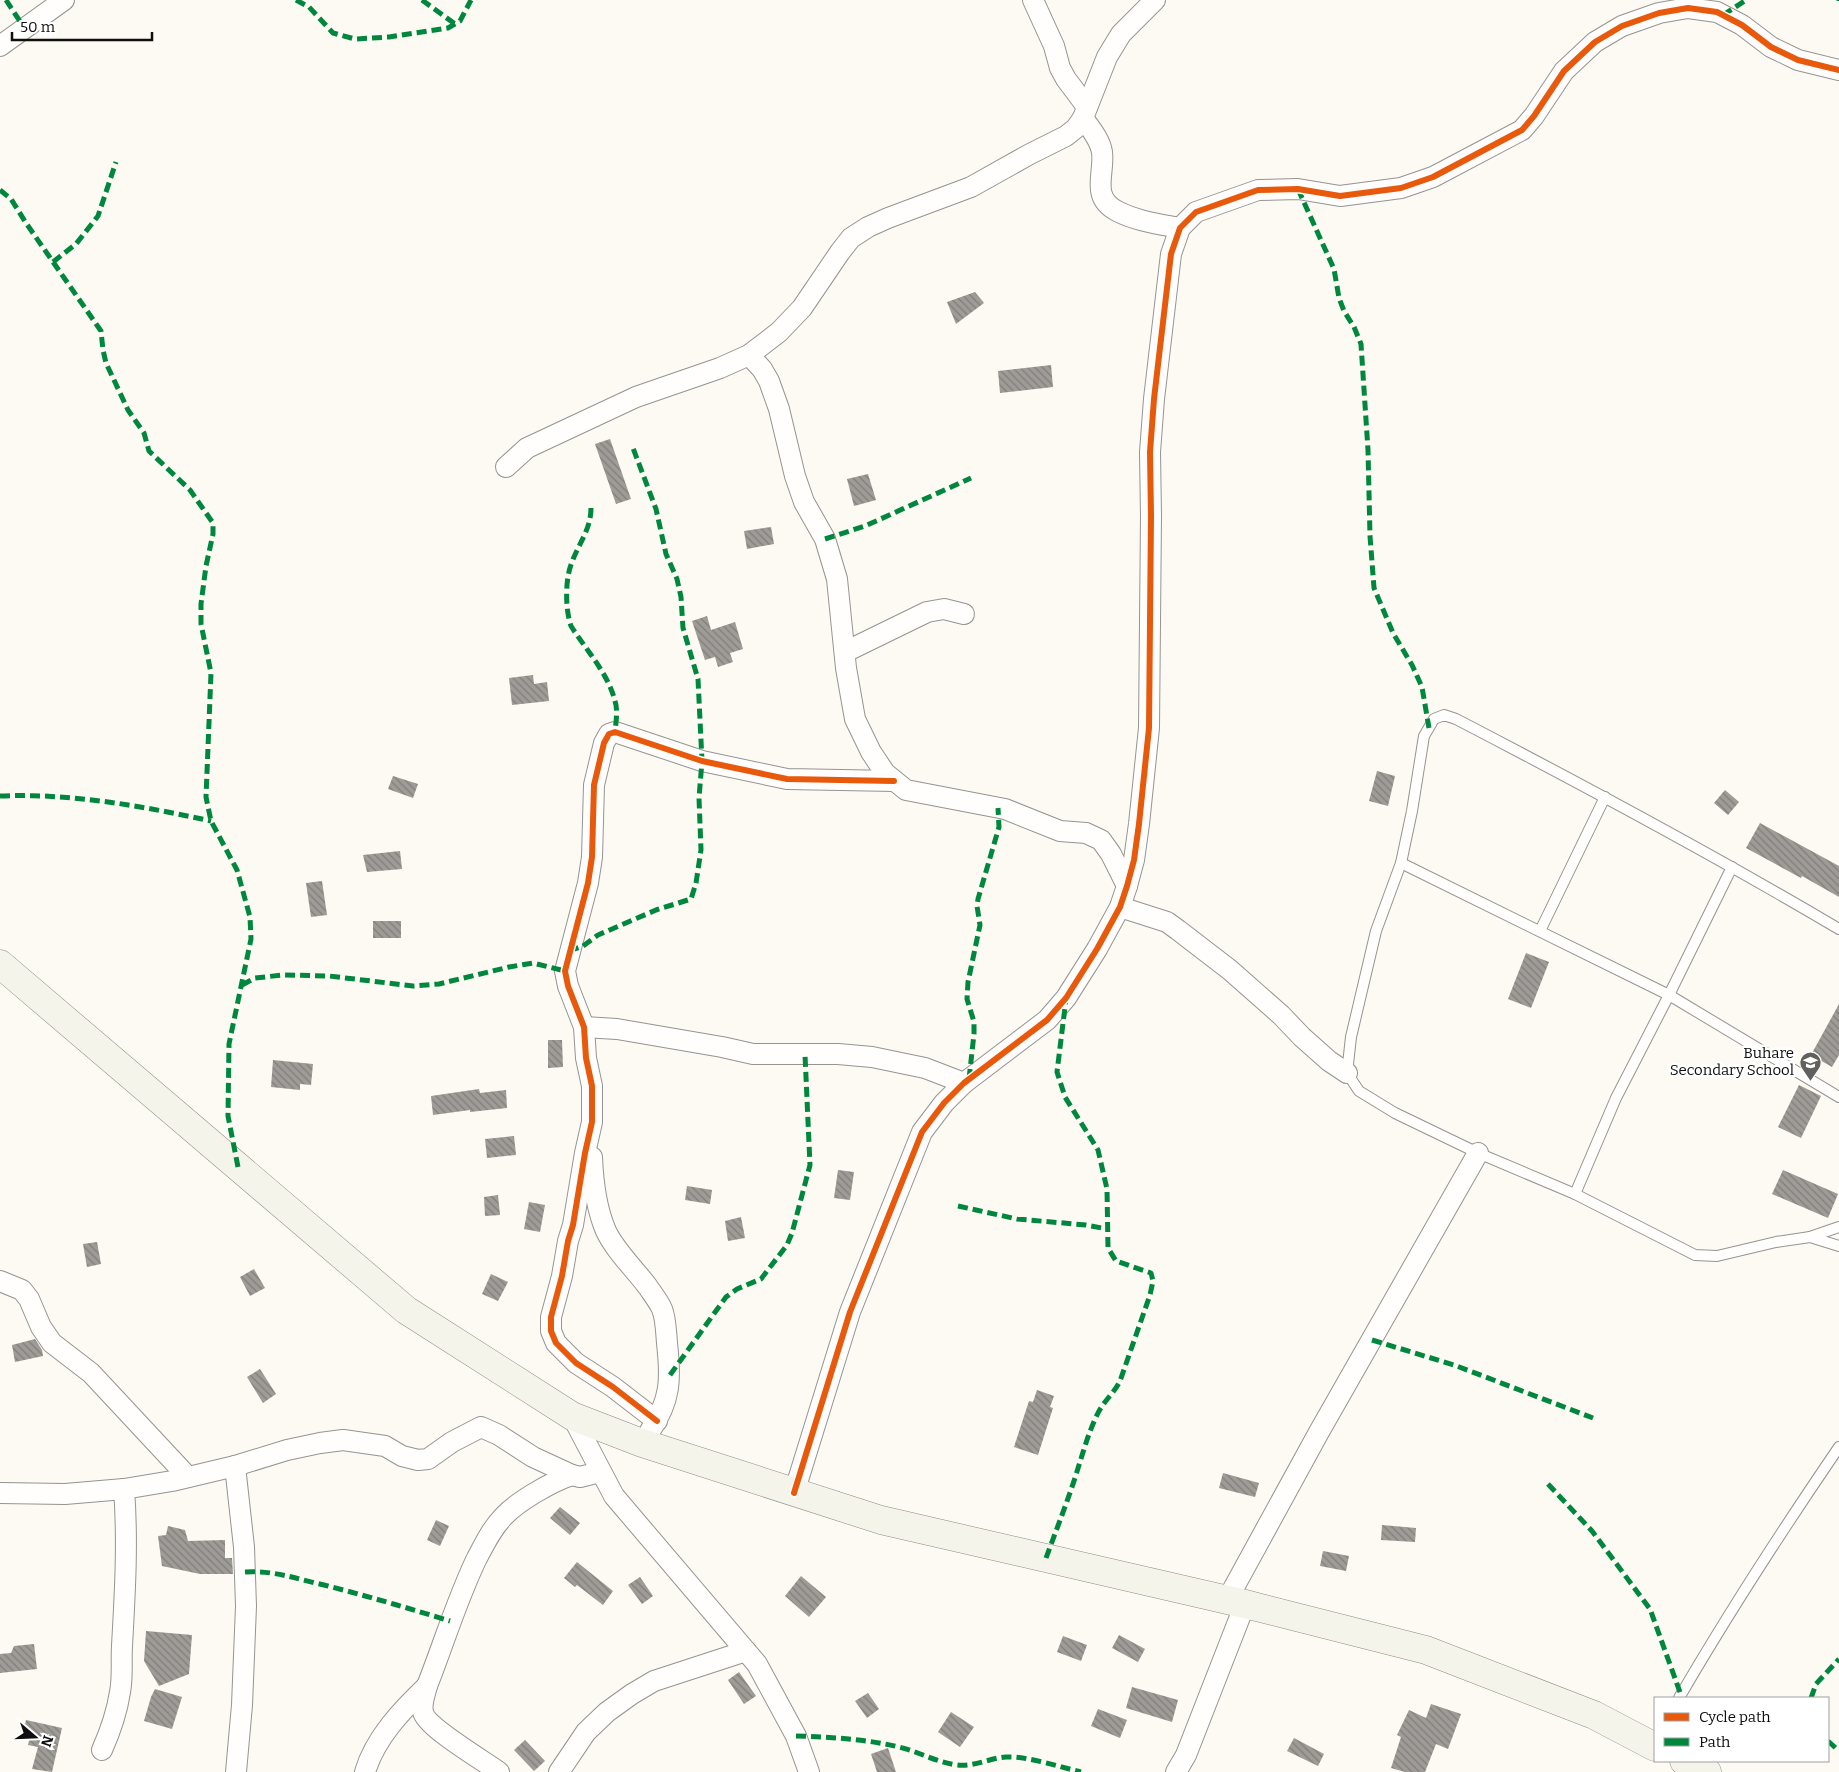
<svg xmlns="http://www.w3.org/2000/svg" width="1839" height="1772" font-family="Bitter,serif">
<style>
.building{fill:url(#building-back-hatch)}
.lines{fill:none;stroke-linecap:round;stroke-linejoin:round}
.lane-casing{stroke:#959491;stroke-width:12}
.street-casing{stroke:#959491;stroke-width:22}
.secondary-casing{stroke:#8c8b87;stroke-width:29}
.lane{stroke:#fffefd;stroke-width:10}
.street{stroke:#fffefd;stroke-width:20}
.secondary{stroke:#f5f4ea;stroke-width:28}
.quiet{stroke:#00873e;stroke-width:5;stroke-dasharray:10 5;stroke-linecap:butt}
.cycleway-casing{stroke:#fff;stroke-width:9}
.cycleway{stroke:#e8590c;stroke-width:6}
.labels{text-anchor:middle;stroke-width:5;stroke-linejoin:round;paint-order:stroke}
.poi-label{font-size:15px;fill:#0e0e0e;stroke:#fff;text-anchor:end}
</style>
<defs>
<pattern id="building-back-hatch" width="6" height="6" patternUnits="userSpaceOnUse" patternTransform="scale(1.25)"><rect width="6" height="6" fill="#9f9c98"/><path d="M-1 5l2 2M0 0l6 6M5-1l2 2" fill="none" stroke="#807e7a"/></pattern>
</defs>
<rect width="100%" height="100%" fill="#fcfaf2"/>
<!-- building -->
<g class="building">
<polygon points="975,292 984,303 956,324 947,302"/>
<polygon points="1051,365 1053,387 1000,393 998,371"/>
<polygon points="610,439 631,499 616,504 595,444"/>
<polygon points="868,474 876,500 854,506 847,479"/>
<polygon points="771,527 774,544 747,549 744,531"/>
<polygon points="707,616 711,630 735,622 743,649 730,653 733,662 718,667 715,657 705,660 692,621"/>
<polygon points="533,675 534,684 547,682 549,701 512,705 509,678"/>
<polygon points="1377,771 1395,776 1388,806 1369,801"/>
<polygon points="393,776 418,784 413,798 388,789"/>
<polygon points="1725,790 1739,802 1728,815 1714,803"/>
<polygon points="1760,823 1839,866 1839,897 1802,876 1801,878 1746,848"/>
<polygon points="400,851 402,869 367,872 363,855"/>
<polygon points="322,881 327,915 311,917 306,883"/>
<rect x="373" y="921" width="28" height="17"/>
<polygon points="1526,953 1549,962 1531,1008 1508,999"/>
<polygon points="1839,1004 1839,1055 1832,1067 1811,1055"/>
<polygon points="548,1040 562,1040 563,1067 548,1068"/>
<polygon points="273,1060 313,1064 311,1085 300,1084 300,1090 271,1087"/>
<polygon points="1799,1085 1821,1096 1801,1138 1778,1127"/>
<polygon points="479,1089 480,1093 506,1090 507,1108 470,1112 470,1110 433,1115 431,1096"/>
<polygon points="514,1136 516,1155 487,1158 485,1139"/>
<polygon points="838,1170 854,1172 850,1200 834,1198"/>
<polygon points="1783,1170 1838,1194 1828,1218 1772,1194"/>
<polygon points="687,1186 712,1190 710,1204 685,1200"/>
<polygon points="498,1195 500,1215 485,1216 484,1197"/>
<polygon points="529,1202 545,1205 540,1232 524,1229"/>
<polygon points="741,1217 745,1238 728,1241 725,1221"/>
<polygon points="97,1242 101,1264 87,1267 83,1244"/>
<polygon points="254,1269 265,1288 250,1296 240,1277"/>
<polygon points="491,1274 508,1282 498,1301 482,1294"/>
<polygon points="35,1339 42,1350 43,1356 15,1362 12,1345"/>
<polygon points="260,1369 276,1394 263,1403 247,1377"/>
<polygon points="1037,1390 1054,1396 1050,1407 1053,1408 1038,1455 1014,1447 1029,1401 1033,1402"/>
<polygon points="1223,1473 1259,1483 1255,1497 1219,1488"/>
<polygon points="560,1507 580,1523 570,1535 550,1518"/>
<polygon points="436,1520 449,1526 440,1546 427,1540"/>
<polygon points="1382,1525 1416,1528 1415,1542 1381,1540"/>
<polygon points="168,1526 185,1530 188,1541 225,1540 225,1558 232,1558 233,1574 200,1574 162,1566 158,1536 166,1535"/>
<polygon points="1323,1551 1349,1556 1346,1571 1320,1566"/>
<polygon points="577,1562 613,1591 603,1605 577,1585 575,1587 564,1578"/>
<polygon points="801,1576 826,1597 809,1617 785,1596"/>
<polygon points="640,1577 653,1596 642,1604 628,1585"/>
<polygon points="146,1631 192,1635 189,1674 159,1686 144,1661"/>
<polygon points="1119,1635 1145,1649 1138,1662 1112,1648"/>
<polygon points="1063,1636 1087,1645 1081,1661 1057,1652"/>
<polygon points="34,1644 37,1669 0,1673 0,1654 11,1653 14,1646"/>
<polygon points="739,1672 756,1696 744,1704 728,1680"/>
<polygon points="1132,1687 1178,1700 1172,1722 1126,1708"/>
<polygon points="155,1689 182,1697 172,1729 144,1721 151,1697"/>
<polygon points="868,1693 879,1709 867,1718 855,1701"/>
<polygon points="1431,1704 1461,1714 1448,1749 1436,1744 1425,1772 1405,1772 1391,1768 1401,1737 1397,1735 1409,1710 1426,1718"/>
<polygon points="1098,1709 1127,1720 1120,1738 1091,1726"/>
<polygon points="951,1712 974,1727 960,1747 938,1732"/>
<polygon points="26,1720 62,1728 52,1772 32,1769 38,1747 28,1745 30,1736 23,1734"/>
<polygon points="1294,1738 1324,1754 1318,1766 1287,1751"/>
<polygon points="525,1740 545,1761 534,1771 514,1750"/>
<polygon points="888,1748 896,1772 877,1772 871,1754"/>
</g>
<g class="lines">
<defs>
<g id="lane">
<polyline points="1401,863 1669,995 1839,1097"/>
<path d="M 1839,929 C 1714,855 1585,786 1456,719 L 1444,715 L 1434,719 L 1424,736 L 1412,811 L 1401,863 L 1376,931 L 1351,1037 L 1347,1073 L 1359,1091 L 1395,1113 L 1478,1153 L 1575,1194 L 1695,1255 L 1717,1256 L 1776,1242 L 1810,1237 L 1839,1246"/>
<polyline points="1540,931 1605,797"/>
<polyline points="1575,1194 1616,1098 1669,995 1732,867"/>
<polyline points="1810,1237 1839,1227"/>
<path d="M 1679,1698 C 1729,1612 1783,1529 1839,1447"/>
</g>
<g id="street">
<polyline points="1033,0 1054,46 1060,68 1066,79 1087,107"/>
<polyline points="0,46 64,0"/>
<path d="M 1083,118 C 1090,128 1100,139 1102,152 C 1105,173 1090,197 1117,211 C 1136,221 1159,224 1180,228"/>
<polyline points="749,355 762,369 769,381 779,409 795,476 804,502 825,539 837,579 846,668 855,719 871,752 885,773 906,790 1005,809 1060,831 1086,833 1101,840 1111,854 1127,886"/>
<polyline points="506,467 527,448 636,397 720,368 749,355 779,332 802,308 840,252 851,238 868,227 888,218 971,187 1030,154 1066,136 1076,128 1083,118 1107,57 1121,34 1155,0"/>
<polyline points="845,652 927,612 944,609 964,614"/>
<polyline points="1120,907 1167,922 1178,930 1230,970 1281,1015 1302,1037 1329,1061 1347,1073"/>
<polyline points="584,1027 617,1029 722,1047 753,1054 838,1054 872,1057 925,1068 964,1083"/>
<path d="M 592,1157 C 593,1182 596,1208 606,1231 C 616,1252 634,1268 648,1287 C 652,1293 659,1302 662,1309 C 666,1319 666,1332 667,1343 C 671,1379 671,1400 650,1431"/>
<polyline points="0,1281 22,1290 29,1299 41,1327 52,1343 91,1373 188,1477"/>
<polyline points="572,1416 614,1496 757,1664 796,1736 809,1772"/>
<polyline points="657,1421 613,1387 576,1363 556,1343 551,1331 551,1317 562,1276 568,1241 573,1225 585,1153 592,1122 592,1086 586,1058 584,1027 568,986 565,971 588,883 592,857 594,785 604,743 609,734 615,732 702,761 787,779 894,781"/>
<polyline points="235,1466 244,1547 246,1606 242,1705 236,1772"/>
<polyline points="0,1493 65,1494 124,1489 172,1481 235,1466 287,1450 320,1443 343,1440 385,1446 402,1456 418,1460 428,1459 452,1442 481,1427 499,1435 533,1457 572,1475 580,1477 600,1472"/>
<polyline points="794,1493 850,1312 922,1132 944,1103 964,1083 1047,1020 1066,998 1097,949 1120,907 1127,886 1134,860 1139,824 1149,728 1151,516 1150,452 1154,399 1171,254 1180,228 1196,212 1258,190 1298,189 1340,196 1401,188 1433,177 1522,130 1534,116 1564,71 1595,42 1622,26 1659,13 1688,8 1717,12 1742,25 1771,47 1798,60 1839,70"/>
<polyline points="1227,1600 1319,1432 1478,1153"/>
<path d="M 102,1750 C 110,1732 117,1712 120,1692 C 123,1677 121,1661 122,1646 C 125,1593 128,1541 124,1489"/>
<path d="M 365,1772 C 375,1738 402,1710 427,1686"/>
<path d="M 499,1772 C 484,1761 426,1727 423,1712 C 421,1704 425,1694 427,1686 C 444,1643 457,1599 477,1558 C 485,1543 492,1528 504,1516 C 518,1501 553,1481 572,1475"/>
<polyline points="559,1772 586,1732 607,1712 632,1694 654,1681 746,1651"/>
<polyline points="1176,1772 1186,1755 1245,1604"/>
</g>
<g id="secondary">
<polyline points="0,964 406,1310 572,1416 642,1443 881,1520 1245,1604 1426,1650 1594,1715 1655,1747"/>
<polyline points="1684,1761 1707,1772"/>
</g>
</defs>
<!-- lane casing -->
<use href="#lane" class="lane-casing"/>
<!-- street casing -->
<use href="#street" class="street-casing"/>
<!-- secondary casing -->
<use href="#secondary" class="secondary-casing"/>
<!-- lane -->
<use href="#lane" class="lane"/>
<!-- street -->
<use href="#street" class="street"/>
<!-- secondary -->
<use href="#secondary" class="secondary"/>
<!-- quiet -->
<g class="quiet">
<polyline points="6,0 25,29"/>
<polyline points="296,0 309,7 333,33 355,39 389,37 448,28 460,21 471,0"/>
<polyline points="422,0 455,24"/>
<polyline points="1839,0 1839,1"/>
<polyline points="1723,15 1746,0"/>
<polyline points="1298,189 1334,269 1339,298 1344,311 1354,327 1361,344 1368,450 1370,536 1374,588 1393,633 1412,665 1422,687 1429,728"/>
<polyline points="0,190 11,199 26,223 101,331 103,350 106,363 128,410 144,433 149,451 190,490 213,523 213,534 206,566 201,604 201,624 211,673 206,797 211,821 237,870 250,917 251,939 229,1044 228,1116 238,1167"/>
<polyline points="53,262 76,244 98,216 116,162"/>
<path d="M 591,508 C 591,529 579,543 572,562 C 565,578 565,609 571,626 C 586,650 608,673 615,701 C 618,710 616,722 615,732"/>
<polyline points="825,539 865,526 971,478"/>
<path d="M 0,796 C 71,793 142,806 211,821"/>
<polyline points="569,951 583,946 598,935 656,910 691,899 696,883 701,850 699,798 702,761 698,679 683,628 681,597 677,579 666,554 656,509 633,448"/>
<polyline points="242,985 255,978 283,975 329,976 413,986 439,984 509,967 533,963 565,971"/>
<polyline points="969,1079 974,1034 974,1022 967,999 968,982 980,925 977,906 978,899 999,827 998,808"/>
<polyline points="958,1206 1017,1219 1086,1225 1107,1229"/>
<polyline points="1372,1340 1454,1365 1593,1418"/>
<polyline points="670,1375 726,1297 737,1289 761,1279 787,1245 792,1233 810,1165 805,1055"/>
<polyline points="1548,1484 1592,1531 1650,1609 1681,1695"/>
<path d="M 1046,1558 C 1056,1531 1066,1505 1075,1478 C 1082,1456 1088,1433 1098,1413 C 1104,1401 1114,1393 1120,1381 L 1150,1295 L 1153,1281 L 1151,1273 L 1116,1261 L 1108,1248 L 1107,1189 L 1098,1150 L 1065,1097 L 1057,1072 L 1066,999"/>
<path d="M 245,1572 C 273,1570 297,1579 324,1585 C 367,1596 408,1608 450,1621"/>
<polyline points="1811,1698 1816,1684 1839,1659"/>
<path d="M 796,1736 C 831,1737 865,1739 899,1747 C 920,1752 935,1762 957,1765 C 975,1767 989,1758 1006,1757 C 1027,1756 1060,1767 1081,1772"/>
<polyline points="1828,1741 1839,1751"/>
</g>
<defs>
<g id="cycleway">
<polyline points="657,1421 613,1387 576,1363 556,1343 551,1331 551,1317 562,1276 568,1241 573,1225 585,1153 592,1122 592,1086 586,1058 584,1027 568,986 565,971 588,883 592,857 594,785 604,743 609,734 615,732 702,761 787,779 894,781"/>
<polyline points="794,1493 850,1312 922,1132 944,1103 964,1083 1047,1020 1066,998 1097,949 1120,907 1127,886 1134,860 1139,824 1149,728 1151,516 1150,452 1154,399 1171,254 1180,228 1196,212 1258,190 1298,189 1340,196 1401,188 1433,177 1522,130 1534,116 1564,71 1595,42 1622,26 1659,13 1688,8 1717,12 1742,25 1771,47 1798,60 1839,70"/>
</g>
</defs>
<!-- cycleway casing -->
<use href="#cycleway" class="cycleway-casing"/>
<!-- cycleway -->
<use href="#cycleway" class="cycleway"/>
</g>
<!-- icons -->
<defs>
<symbol id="school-pin" viewBox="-11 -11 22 30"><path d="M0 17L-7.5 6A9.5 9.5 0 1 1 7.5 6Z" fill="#61615e" stroke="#fff"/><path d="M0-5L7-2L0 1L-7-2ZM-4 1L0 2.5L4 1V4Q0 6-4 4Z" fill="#fff"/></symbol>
</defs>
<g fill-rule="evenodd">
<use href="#school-pin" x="1798" y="1050" width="25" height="34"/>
</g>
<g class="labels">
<!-- poi labels -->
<g class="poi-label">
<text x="1794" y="1058">Buhare<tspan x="1794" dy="17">Secondary School</tspan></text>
</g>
</g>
<!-- legend -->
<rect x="1654" y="1697" width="175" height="65" fill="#ffffff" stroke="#9f9f9f"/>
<rect x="1664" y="1713" width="25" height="8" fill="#e8590c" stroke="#9f9f9f"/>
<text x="1699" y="1722" font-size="15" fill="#0e0e0e">Cycle path</text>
<rect x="1664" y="1738" width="25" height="8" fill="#00873e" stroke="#9f9f9f"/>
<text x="1699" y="1747" font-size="15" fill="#0e0e0e">Path</text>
<!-- north arrow -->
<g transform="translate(35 1737) rotate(109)" stroke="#ffffff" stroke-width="4" paint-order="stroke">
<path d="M0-4L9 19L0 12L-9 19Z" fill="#0e0e0e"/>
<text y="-8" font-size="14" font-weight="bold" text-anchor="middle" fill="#0e0e0e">N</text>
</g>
<!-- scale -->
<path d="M12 32v8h140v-8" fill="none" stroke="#0e0e0e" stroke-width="2.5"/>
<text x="20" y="32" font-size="15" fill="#0e0e0e" stroke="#ffffff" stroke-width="4" paint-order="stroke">50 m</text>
</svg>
